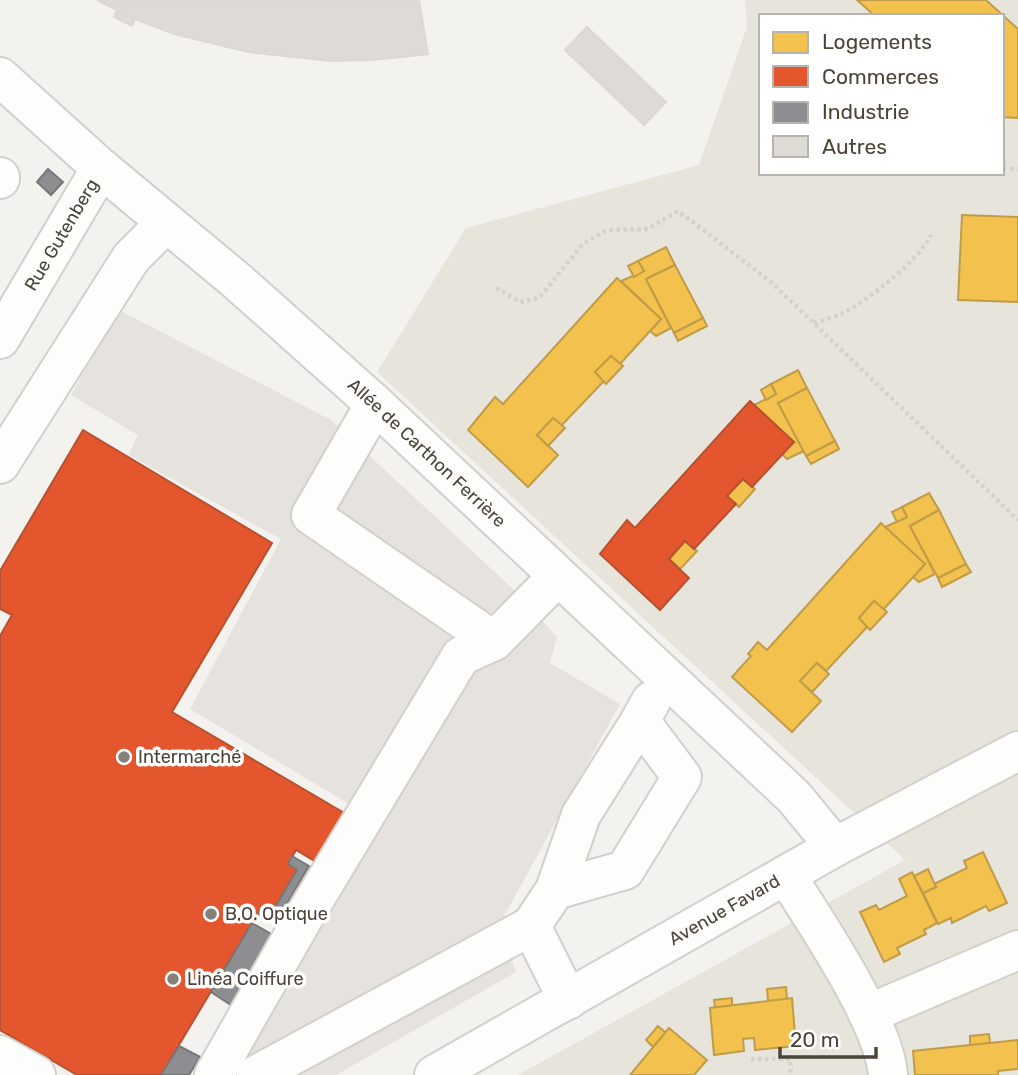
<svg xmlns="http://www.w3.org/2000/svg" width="1018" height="1075" font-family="Rubik,sans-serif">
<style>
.residential{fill:#e7e4dc;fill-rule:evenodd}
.parking{fill:#e6e3df}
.homes{fill:#f2c14e;stroke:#c09c48;stroke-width:2}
.shops{fill:#e4572e;stroke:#b65131;stroke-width:2}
.industry{fill:#8d8d92;stroke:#797777;stroke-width:2}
.building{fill:#dedbd6;stroke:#dcd9d4;stroke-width:2}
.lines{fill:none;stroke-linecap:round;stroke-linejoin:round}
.minor-casing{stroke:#d2d0cb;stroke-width:42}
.path{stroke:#d3d2cc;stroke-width:4.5;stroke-dasharray:3.5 3.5;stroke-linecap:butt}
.minor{stroke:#fdfdfc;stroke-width:38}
.poi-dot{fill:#868178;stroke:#fff;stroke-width:2.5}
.labels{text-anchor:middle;stroke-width:7;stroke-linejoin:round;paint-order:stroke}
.street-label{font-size:18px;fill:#4b4439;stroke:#fff}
.poi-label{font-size:18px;fill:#4b4439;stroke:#fff;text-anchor:start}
</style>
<rect width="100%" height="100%" fill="#f4f2ee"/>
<!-- residential -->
<path class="residential" d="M 745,0 L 1018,0 L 1018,1075 L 518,1075 L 905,860 L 377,372 L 466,228 L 699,165 L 747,27 ZM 761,16 L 1002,16 L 1002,173 L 761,173 Z"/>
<!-- parking -->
<polygon class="parking" points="119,310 331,420 511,587 557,637 550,663 620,704 500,924 516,972 336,1075 237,1075 244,1050 381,823 190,709 281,539 128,455 138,435 71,395"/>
<!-- homes -->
<g class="homes">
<polygon points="857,0 986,0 1018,29 1018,118 1002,117 1002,16 875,16"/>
<polygon points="962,215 1018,217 1018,302 958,300"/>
<polygon points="666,247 675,265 646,279 671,328 656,336 650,331 661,319 621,281 644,271 638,261"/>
<polygon points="638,261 644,271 634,277 628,266"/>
<polygon points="675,265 703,318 674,333 646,279"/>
<polygon points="617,278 661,319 620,364 611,356 595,372 604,381 562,425 553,418 537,435 558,455 528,487 468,430 495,397 503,404"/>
<polygon points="703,318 707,326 678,341 674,333"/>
<polygon points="611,356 623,366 606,384 595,372"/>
<polygon points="798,370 807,388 778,403 804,451 787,459 782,454 794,442 754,405 776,394 771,384"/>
<polygon points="771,384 776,394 766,400 761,390"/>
<polygon points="807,388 835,441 806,456 778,403"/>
<polygon points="553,418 565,428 548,446 537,435"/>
<polygon points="835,441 839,449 811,464 806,456"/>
<polygon points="743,479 755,489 739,507 727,496"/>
<polygon points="929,493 939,510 910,526 935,574 919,582 913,577 925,564 885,527 907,517 902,507"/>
<polygon points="902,507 907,517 897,522 892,512"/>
<polygon points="939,510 966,564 938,578 910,526"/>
<polygon points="881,523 925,564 883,610 874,601 859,618 868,626 826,671 817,663 800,681 821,701 792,732 732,677 751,656 748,654 758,642 767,650"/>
<polygon points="685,541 697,551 680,569 669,559"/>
<polygon points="966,564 971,572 942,587 938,578"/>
<polygon points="874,601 887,612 870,630 859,618"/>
<polygon points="817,663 829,674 812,692 800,681"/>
<polygon points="983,852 1007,903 989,911 986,906 952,923 951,918 938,924 923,893 936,887 934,884 967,868 964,861"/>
<polygon points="928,869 936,887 923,893 914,876"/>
<polygon points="912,872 937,923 924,930 926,934 897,948 900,954 884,962 860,912 876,905 879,910 907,896 899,879"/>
<polygon points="786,987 787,999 768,1001 767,989"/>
<polygon points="732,998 732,1006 715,1008 714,1000"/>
<polygon points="792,998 796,1046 755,1050 754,1038 743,1039 744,1051 714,1055 710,1008"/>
<polygon points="658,1026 666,1033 653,1047 646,1040"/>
<polygon points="669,1028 707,1060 694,1075 630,1075"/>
<polygon points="989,1034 990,1043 970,1046 970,1036"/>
<polygon points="1018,1040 1018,1069 998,1071 998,1075 915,1075 913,1051"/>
</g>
<!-- shops -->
<g class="shops">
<polygon points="750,401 794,442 752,487 743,479 727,496 736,504 694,549 685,541 669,559 689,578 660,610 600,554 627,520 635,528"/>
<polygon points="83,430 272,543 172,712 346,814 316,862 296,850 288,864 297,870 272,912 262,906 161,1075 77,1075 0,1030 0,636 12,615 0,609 0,571"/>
</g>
<!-- industry -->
<g class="industry">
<polygon points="48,169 63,182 51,195 37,182"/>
<polygon points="292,856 309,866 275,924 258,914 262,906 272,912 297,870 288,864"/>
<polygon points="252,923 273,935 231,1005 211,992"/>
<polygon points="179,1046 200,1057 189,1075 161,1075"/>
</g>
<!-- building -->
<g class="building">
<polygon points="97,0 419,0 428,54 372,60 330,61 248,52 174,34 135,19"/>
<polygon points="117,10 135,19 132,26 114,17"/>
<polygon points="587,27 666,102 644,125 565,50"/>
</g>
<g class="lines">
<defs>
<g id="minor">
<path id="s1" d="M 0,77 L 101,168 L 237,281 L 375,404 L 794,797 L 835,847"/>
<polyline points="0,177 0,179"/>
<path id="s2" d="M 0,339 L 101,168"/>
<polyline points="375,404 311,515 494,641"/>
<polyline points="0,464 131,258 166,223"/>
<path d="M 786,875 C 816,923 884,1022 888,1075"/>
<polyline points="555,890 625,870 682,777 640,721 651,701"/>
<polyline points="568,1000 531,926 555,890 581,815 640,721"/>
<polyline points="868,1014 1018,950"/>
<polyline points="0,1055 36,1075"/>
<polyline points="214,1075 301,922 461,656 494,641 557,577"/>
<polyline points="256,1075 531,926"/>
<path id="s3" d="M 434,1075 L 835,847 L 1018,751"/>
</g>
</defs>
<!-- minor casing -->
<use href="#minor" class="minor-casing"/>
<!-- path -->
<g class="path">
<polyline points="1002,139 1004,168 1018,170"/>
<polyline points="496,288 520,302 539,298 583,244 607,230 648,229 678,211 771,282 1018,520"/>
<path d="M 814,323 C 824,320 836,317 845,312 C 871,298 918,261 931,235"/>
<polyline points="751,1059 790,1059 791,1075"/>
</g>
<!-- minor -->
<use href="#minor" class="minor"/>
</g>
<!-- markers -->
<g class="poi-dot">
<circle cx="124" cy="757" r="7"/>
<circle cx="211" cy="914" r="7"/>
<circle cx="173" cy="979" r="7"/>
</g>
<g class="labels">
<!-- street labels -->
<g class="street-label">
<text dy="6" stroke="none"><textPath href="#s2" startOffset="121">Rue Gutenberg</textPath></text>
<text dy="6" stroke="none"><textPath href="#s1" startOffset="569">Allée de Carthon Ferrière</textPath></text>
<text dy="6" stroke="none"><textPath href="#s3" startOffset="334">Avenue Favard</textPath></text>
</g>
<!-- poi labels -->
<g class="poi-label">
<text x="138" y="763">Intermarché</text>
<text x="225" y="920">B.O. Optique</text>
<text x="187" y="985">Linéa Coiffure</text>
</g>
</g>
<!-- legend -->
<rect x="759" y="14" width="245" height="161" fill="#ffffff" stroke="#b7b4b0" stroke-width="2"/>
<rect x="773" y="32" width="35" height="21" fill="#f2c14e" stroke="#b7b4b0" stroke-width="2"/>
<text x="822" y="49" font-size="21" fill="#4b4439">Logements</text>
<rect x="773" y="66" width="35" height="21" fill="#e4572e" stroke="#b7b4b0" stroke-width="2"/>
<text x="822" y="84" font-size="21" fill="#4b4439">Commerces</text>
<rect x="773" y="102" width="35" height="21" fill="#8d8d92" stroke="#b7b4b0" stroke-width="2"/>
<text x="822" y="119" font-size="21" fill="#4b4439">Industrie</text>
<rect x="773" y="136" width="35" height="21" fill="#dedbd6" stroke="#b7b4b0" stroke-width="2"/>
<text x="822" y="154" font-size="21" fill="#4b4439">Autres</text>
<!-- scale -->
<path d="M780 1047v10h96v-10" fill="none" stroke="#4b4439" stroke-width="3.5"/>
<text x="790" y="1047" font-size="21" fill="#4b4439" stroke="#ffffff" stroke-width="5" paint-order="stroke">20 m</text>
</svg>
